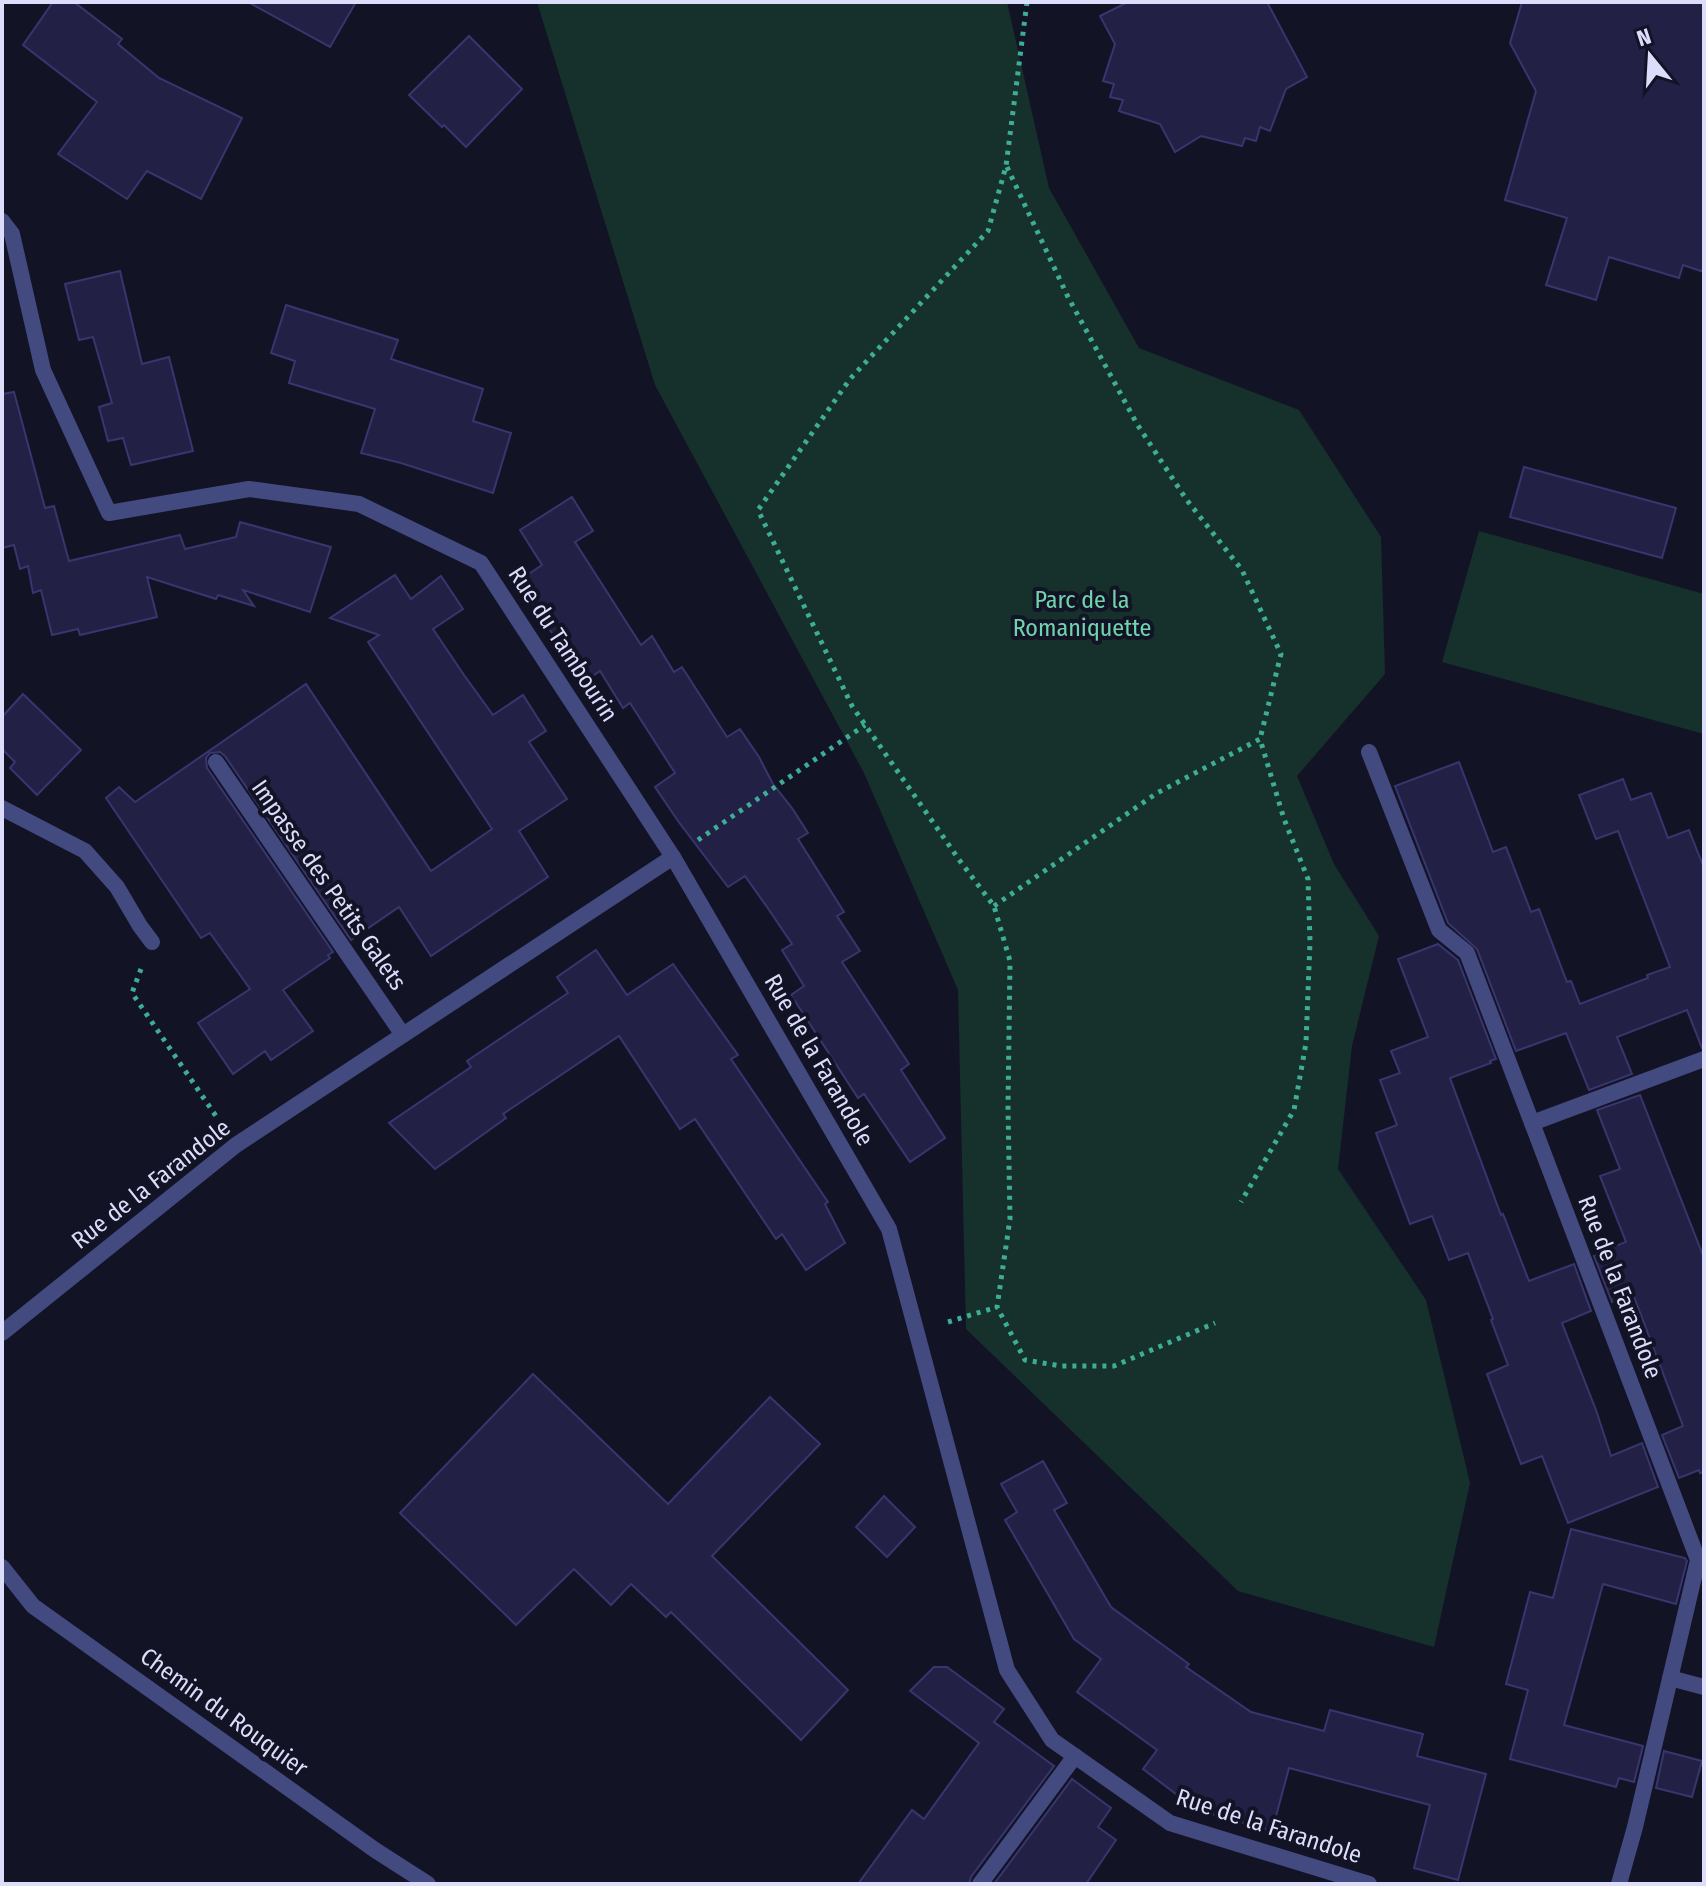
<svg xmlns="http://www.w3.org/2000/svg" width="1706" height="1886" font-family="'Fira Sans Condensed',sans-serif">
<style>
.green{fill:#16302b}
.building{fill:#222145;stroke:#38356f;stroke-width:2}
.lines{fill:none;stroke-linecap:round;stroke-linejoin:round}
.path{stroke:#3ead95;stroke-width:5;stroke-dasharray:4 6;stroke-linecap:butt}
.street{stroke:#434a80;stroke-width:16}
.labels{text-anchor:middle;stroke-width:8;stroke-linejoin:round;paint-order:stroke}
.park-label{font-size:24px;fill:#6fd4ab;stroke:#131326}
.street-label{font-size:24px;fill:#dcddfb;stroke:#131326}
</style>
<rect width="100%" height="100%" fill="#131326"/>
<!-- green -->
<g class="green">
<polygon points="537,2 1007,2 1049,188 1139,348 1299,410 1381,537 1385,674 1297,776 1334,864 1379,936 1352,1046 1338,1169 1426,1300 1470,1483 1434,1647 1238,1591 966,1329 958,990 864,773 655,385"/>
<polygon points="1479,531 1704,594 1704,734 1442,662"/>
</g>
<!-- building -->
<g class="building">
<polygon points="53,2 74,2 122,39 118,44 159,78 242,118 201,199 147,171 127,199 58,154 97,102 23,45"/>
<polygon points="248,2 356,2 330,47"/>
<polygon points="1128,2 1267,2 1307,77 1286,89 1270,131 1260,127 1256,141 1245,138 1242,146 1201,136 1175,152 1160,124 1119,111 1123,100 1110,97 1114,84 1103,81 1115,44 1100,16"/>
<polygon points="1522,2 1704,2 1704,272 1683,265 1679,278 1609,257 1596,300 1546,285 1567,218 1505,200 1536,91 1510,43"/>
<polygon points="469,36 522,89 466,147 444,125 442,127 409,95"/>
<polygon points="120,271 142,364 169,357 193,451 131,465 123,438 108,441 99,407 112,403 93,337 79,340 65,284"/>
<polygon points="286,305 398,340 391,359 483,389 473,421 511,433 493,493 401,463 361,453 375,409 289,383 295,361 271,353"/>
<polygon points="14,392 45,508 54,506 69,561 180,535 185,549 236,537 240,522 331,547 310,612 243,590 254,606 218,595 216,599 147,577 157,617 80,635 78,629 52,635 41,590 33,593 28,566 20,569 14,545 2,548 2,394"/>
<polygon points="1524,467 1676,508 1662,558 1510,517"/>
<polygon points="572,497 593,531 575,542 641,645 652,636 674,672 682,667 727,737 740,729 759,757 773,784 792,808 808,833 798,839 844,912 837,916 860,951 842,962 909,1064 901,1070 945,1138 910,1162 864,1094 858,1098 791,995 804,986 782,950 792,944 767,907 745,876 728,887 678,821 655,787 675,773 630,703 623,708 600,671 584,682 518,581 542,565 520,530"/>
<polygon points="395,575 411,599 441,576 463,609 433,629 464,675 493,715 523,695 546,731 529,742 567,799 519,831 548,877 431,956 399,907 351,940 225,756 220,752 210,753 206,758 207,768 333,952 328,955 330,958 283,990 313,1031 271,1060 265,1051 233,1074 198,1023 250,989 210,933 201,938 106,798 119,787 135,802 306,684 431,871 492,829 368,642 379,635 330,618"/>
<polygon points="23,694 81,750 37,795 10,768 15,762 2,749 2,717"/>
<polygon points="1459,762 1493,852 1506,847 1531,912 1539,909 1567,982 1571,981 1580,1004 1648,978 1647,975 1670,967 1618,831 1596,839 1579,795 1623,779 1631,800 1651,793 1668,838 1689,830 1704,868 1704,1048 1702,1048 1687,1010 1617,1037 1632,1074 1589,1090 1566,1033 1516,1051 1477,949 1448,923 1395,786"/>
<polygon points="1438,944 1458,960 1496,1059 1490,1061 1491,1063 1450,1078 1501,1215 1503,1214 1529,1281 1574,1264 1591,1311 1562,1323 1596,1410 1611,1456 1642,1443 1658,1487 1568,1523 1542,1456 1521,1464 1487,1374 1508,1365 1491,1320 1493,1319 1468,1253 1449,1260 1432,1216 1410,1224 1376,1133 1397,1125 1380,1080 1400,1073 1391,1051 1428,1037 1398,959"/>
<polygon points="596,950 627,995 673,964 738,1055 731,1059 828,1202 825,1204 845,1243 806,1270 782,1234 776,1239 695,1119 680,1129 619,1036 503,1114 506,1118 435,1169 389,1123 471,1067 467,1061 568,993 557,977"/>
<polygon points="1640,1095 1704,1258 1704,1472 1700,1473 1699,1470 1679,1478 1662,1435 1683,1426 1633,1294 1612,1302 1594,1256 1606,1252 1605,1250 1626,1242 1600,1176 1620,1169 1597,1110"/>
<polygon points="533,1374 668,1504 770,1397 820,1444 712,1556 848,1690 801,1740 671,1612 666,1617 631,1584 611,1605 574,1569 516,1625 400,1513"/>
<polygon points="1043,1461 1067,1503 1054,1510 1111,1607 1189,1664 1186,1667 1251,1712 1324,1731 1330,1710 1376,1722 1423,1734 1417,1756 1486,1774 1458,1880 1414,1868 1430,1805 1289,1768 1272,1831 1197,1810 1143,1769 1157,1750 1077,1692 1101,1659 1074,1639 1005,1520 1017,1512 1001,1484"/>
<polygon points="884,1496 915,1527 887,1557 856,1527"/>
<polygon points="1571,1529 1685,1558 1687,1561 1676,1604 1603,1584 1564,1725 1643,1746 1634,1782 1619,1778 1616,1787 1510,1759 1528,1690 1506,1684 1530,1592 1553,1598"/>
<polygon points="934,1667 947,1667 1004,1709 994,1722 1054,1766 971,1877 969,1884 858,1884 912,1810 924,1819 979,1743 910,1691"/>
<polygon points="1664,1751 1702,1761 1692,1797 1656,1788"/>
<polygon points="1072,1779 1111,1808 1098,1827 1116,1840 1086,1884 994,1884"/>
</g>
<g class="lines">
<!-- path -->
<g class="path">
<polyline points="1027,2 1006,166 988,231 850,379 758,510 852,706 960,861 994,906 1010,961 1008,1107 1010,1219 997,1307 1025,1360 1061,1366 1114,1366 1215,1323"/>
<polyline points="1007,167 1068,297 1137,424 1186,499 1242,570 1281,654 1260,739"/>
<polyline points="698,840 865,725"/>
<polyline points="994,906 1157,793 1260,739 1284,819 1308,879 1310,942 1306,1043 1294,1110 1241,1202"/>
<polyline points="141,969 132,993 218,1119"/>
<polyline points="948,1322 997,1307"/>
</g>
<!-- street -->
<g class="street">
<polyline points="2,221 12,234 43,370 109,513 249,489 359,504 481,563 673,857 889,1229 1007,1670 1052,1740 1170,1823 1369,1884"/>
<polyline points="1369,752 1439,930 1467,953 1532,1123"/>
<polyline points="216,762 403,1035"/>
<polyline points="2,808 85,851 117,887 140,926 152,942"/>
<polyline points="2,1333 236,1145 673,857"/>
<polyline points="2,1567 33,1606 375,1850 428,1884"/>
<polyline points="1670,1678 1704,1687"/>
<polyline points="980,1884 1075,1756"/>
<polyline points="1619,1884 1635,1827 1698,1560 1532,1123 1704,1059"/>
</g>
</g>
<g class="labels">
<!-- park labels -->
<g class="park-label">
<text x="1082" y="608">Parc de la<tspan x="1082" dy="28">Romaniquette</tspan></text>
</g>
<!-- street labels -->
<g class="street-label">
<text transform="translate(563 644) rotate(57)" y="8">Rue du Tambourin</text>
<text transform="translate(329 885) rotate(55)" y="8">Impasse des Petits Galets</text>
<text transform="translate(819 1060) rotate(60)" y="8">Rue de la Farandole</text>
<text transform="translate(151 1184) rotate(-38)" y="8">Rue de la Farandole</text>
<text transform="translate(1620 1287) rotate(69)" y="8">Rue de la Farandole</text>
<text transform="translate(224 1712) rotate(36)" y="8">Chemin du Rouquier</text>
<text transform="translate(1269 1826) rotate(18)" y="8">Rue de la Farandole</text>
</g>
</g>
<!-- border -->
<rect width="1706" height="1886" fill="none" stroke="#dcddfb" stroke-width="8"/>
<!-- north arrow -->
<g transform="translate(1650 56) rotate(342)" stroke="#131326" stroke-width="6" paint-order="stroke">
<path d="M0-6L14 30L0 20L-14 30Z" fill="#dcddfb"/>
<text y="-12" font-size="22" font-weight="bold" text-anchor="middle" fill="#dcddfb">N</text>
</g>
</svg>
